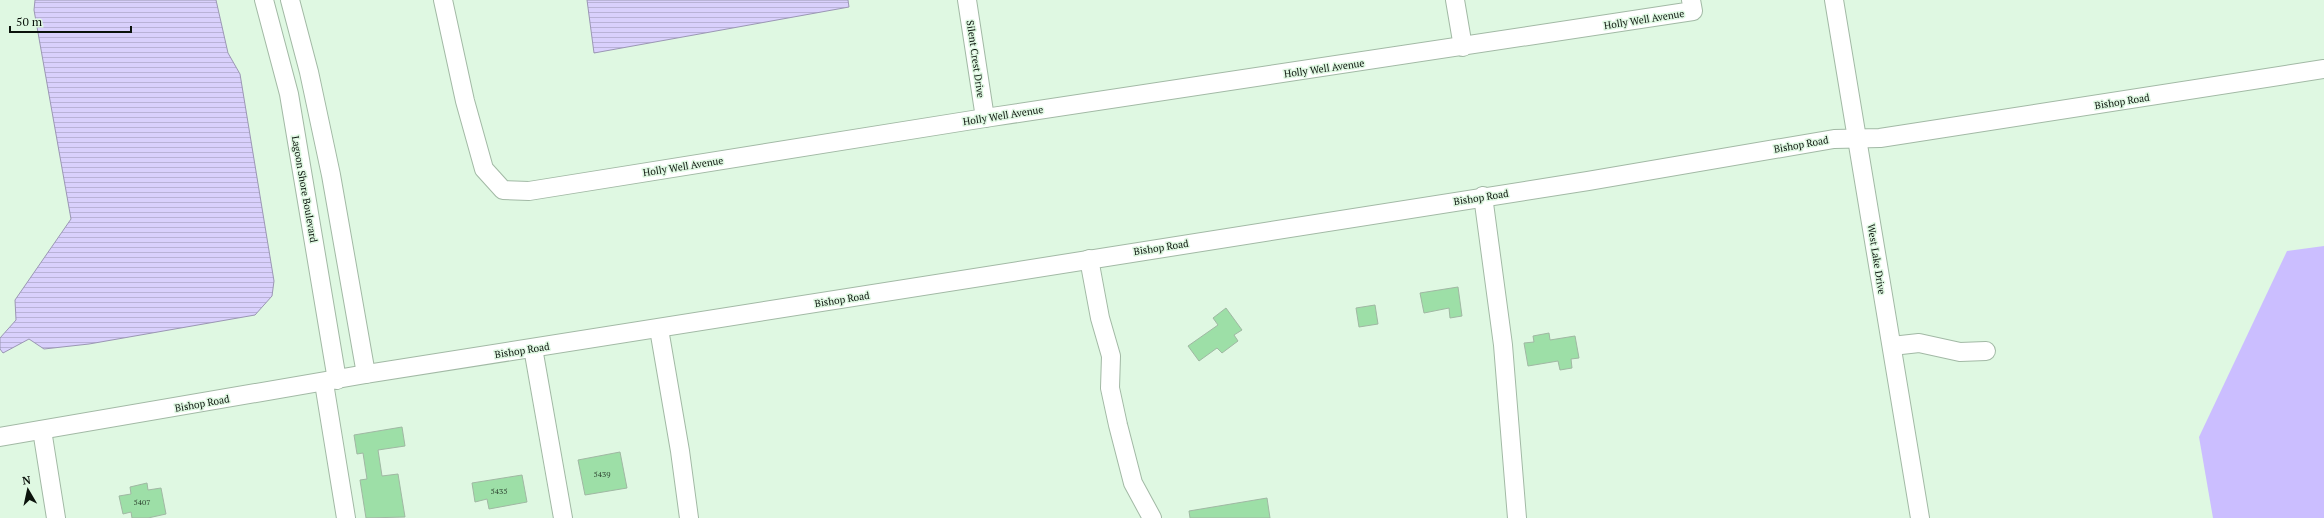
<svg xmlns="http://www.w3.org/2000/svg" width="2324" height="518" font-family="'PT Serif',serif">
<style>
.green{fill:#cbbeff}
.water{fill:url(#water-rules);stroke:#9b97b4}
.building{fill:#9ddfa7;stroke:#a0b8a3}
.lines{fill:none;stroke-linecap:round;stroke-linejoin:round}
.minor-casing{stroke:#a2b9a5;stroke-width:20}
.minor{stroke:#fff;stroke-width:18}
.labels{text-anchor:middle;stroke-width:3;stroke-linejoin:round;paint-order:stroke}
.number-label{font-size:8px;fill:#304633}
.street-label{font-size:10px;fill:#0b130c;stroke:#dff8e2}
</style>
<defs>
<pattern id="water-rules" width="6" height="5" patternUnits="userSpaceOnUse"><rect width="6" height="5" fill="#d9d0fc"/><path d="M0 2.5h6" fill="none" stroke="#b9b2d7"/></pattern>
</defs>
<rect width="100%" height="100%" fill="#dff8e2"/>
<!-- green -->
<polygon class="green" points="2324,246 2324,518 2213,518 2199,437 2287,251"/>
<!-- water -->
<g class="water">
<polygon points="35,0 216,0 228,53 240,74 274,281 272,296 255,315 89,344 44,349 29,339 3,353 0,349 0,338 16,320 15,300 71,219 34,10"/>
<polygon points="587,0 848,0 849,7 594,53"/>
</g>
<!-- building -->
<g class="building">
<polygon points="1458,287 1462,316 1450,318 1449,308 1424,313 1420,293"/>
<polygon points="1375,305 1378,324 1359,327 1356,308"/>
<polygon points="1226,308 1242,330 1234,335 1238,341 1222,353 1217,348 1199,361 1188,346 1218,325 1213,318"/>
<polygon points="1549,333 1550,340 1575,336 1579,358 1571,359 1572,368 1560,370 1558,361 1528,366 1524,343 1534,342 1533,336"/>
<polygon points="402,427 405,446 378,450 382,476 398,474 405,517 366,518 360,480 367,479 363,453 357,454 354,435"/>
<polygon points="620,452 627,488 585,495 578,460"/>
<polygon points="522,475 527,502 489,509 487,499 475,502 472,483"/>
<polygon points="147,483 148,490 161,488 166,514 148,518 132,518 131,512 123,514 119,496 131,494 130,487"/>
<polygon points="1267,498 1270,518 1190,518 1189,511"/>
</g>
<g class="lines">
<defs>
<g id="minor">
<polyline points="264,0 289,94 337,380"/>
<polyline points="290,0 309,72 331,175 366,374"/>
<polyline points="443,0 465,101 484,169 503,190 529,191 985,118 1693,11 1691,0"/>
<polyline points="967,0 985,118"/>
<polyline points="1455,0 1463,47"/>
<polyline points="1834,0 1920,518"/>
<polyline points="1483,196 1503,345 1517,518"/>
<polyline points="1089,259 1100,318 1111,356 1110,388 1118,425 1133,483 1152,518"/>
<polyline points="659,329 680,451 689,518"/>
<polyline points="1892,346 1919,343 1960,352 1986,351"/>
<polyline points="533,348 563,518"/>
<polyline points="324,383 346,518"/>
<polyline points="42,430 56,518"/>
<polyline points="0,437 366,374 1588,181 1834,139 1880,138 2324,69"/>
</g>
</defs>
<!-- minor casing -->
<use href="#minor" class="minor-casing"/>
<!-- minor -->
<use href="#minor" class="minor"/>
</g>
<g class="labels">
<!-- number labels -->
<g class="number-label">
<text x="602" y="477">5439</text>
<text x="499" y="494">5435</text>
<text x="142" y="505">5407</text>
</g>
<!-- street labels -->
<g class="street-label">
<text transform="translate(1644 19) rotate(-9)" y="4">Holly Well Avenue</text>
<text transform="translate(976 59) rotate(82)" y="4">Silent Crest Drive</text>
<text transform="translate(1324 68) rotate(-8)" y="4">Holly Well Avenue</text>
<text transform="translate(2122 101) rotate(-9)" y="4">Bishop Road</text>
<text transform="translate(1003 115) rotate(-9)" y="4">Holly Well Avenue</text>
<text transform="translate(1801 144) rotate(-10)" y="4">Bishop Road</text>
<text transform="translate(683 166) rotate(-9)" y="4">Holly Well Avenue</text>
<text transform="translate(305 189) rotate(80)" y="4">Lagoon Shore Boulevard</text>
<text transform="translate(1481 197) rotate(-9)" y="4">Bishop Road</text>
<text transform="translate(1161 247) rotate(-9)" y="4">Bishop Road</text>
<text transform="translate(1877 259) rotate(81)" y="4">West Lake Drive</text>
<text transform="translate(842 299) rotate(-9)" y="4">Bishop Road</text>
<text transform="translate(522 350) rotate(-9)" y="4">Bishop Road</text>
<text transform="translate(202 403) rotate(-10)" y="4">Bishop Road</text>
</g>
</g>
<!-- north arrow -->
<g transform="translate(28 490) rotate(351)" stroke="#dff8e2" stroke-width="3" paint-order="stroke">
<path d="M0-3L7 15L0 10L-7 15Z" fill="#0b130c"/>
<text y="-6" font-size="11" font-weight="bold" text-anchor="middle" fill="#0b130c">N</text>
</g>
<!-- scale -->
<path d="M10 26v6h121v-6" fill="none" stroke="#0b130c" stroke-width="2"/>
<text x="16" y="26" font-size="12" fill="#0b130c" stroke="#dff8e2" stroke-width="3" paint-order="stroke">50 m</text>
</svg>
